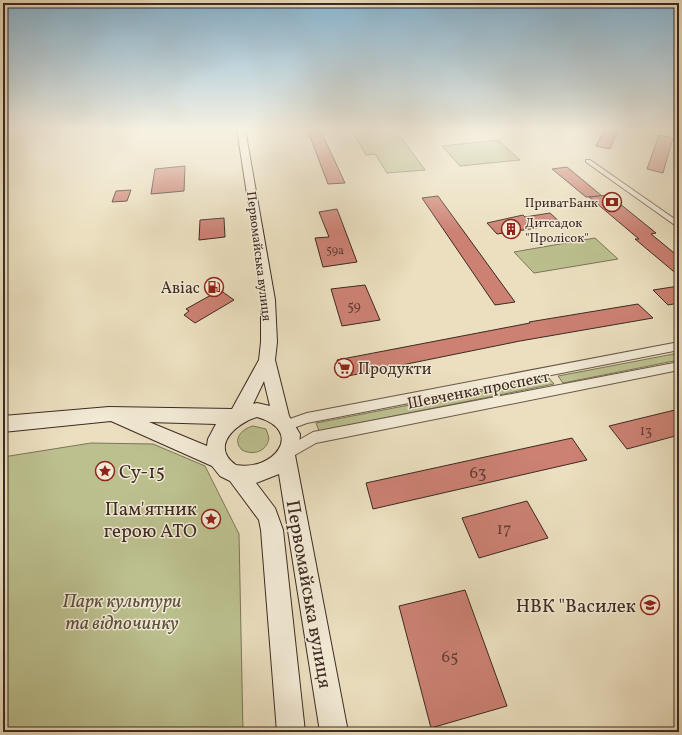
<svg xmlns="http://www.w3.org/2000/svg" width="682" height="735" font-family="Vollkorn,serif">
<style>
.green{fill:#bcc08f;stroke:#7c7559}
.building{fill:#cc8173;stroke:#3d2a23}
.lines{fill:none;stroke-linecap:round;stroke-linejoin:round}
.street-casing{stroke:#68574a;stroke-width:2}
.secondary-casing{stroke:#3d2a23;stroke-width:2}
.street{fill:#f2ead5;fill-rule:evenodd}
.secondary{fill:#f2ead5;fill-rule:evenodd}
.labels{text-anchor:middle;stroke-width:3;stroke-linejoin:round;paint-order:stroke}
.far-number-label{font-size:12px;fill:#614037}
.far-poi-label{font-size:13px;fill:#3d2a23;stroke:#f2ead5;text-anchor:end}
.far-street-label{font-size:13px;fill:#3d2a23;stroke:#f2ead5}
.number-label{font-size:14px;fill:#614037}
.poi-label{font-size:16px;fill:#3d2a23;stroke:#f2ead5;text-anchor:end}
.street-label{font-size:16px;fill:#3d2a23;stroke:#f2ead5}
.near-number-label{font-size:17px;fill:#614037}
.near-poi-label{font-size:19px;fill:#3d2a23;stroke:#f2ead5;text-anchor:end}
.near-street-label{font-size:19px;fill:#3d2a23;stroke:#f2ead5}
.near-park-label{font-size:19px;font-style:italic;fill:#5d503e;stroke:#f2ead5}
</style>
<rect width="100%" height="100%" fill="#ebdfbf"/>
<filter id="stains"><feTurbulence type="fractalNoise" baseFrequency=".005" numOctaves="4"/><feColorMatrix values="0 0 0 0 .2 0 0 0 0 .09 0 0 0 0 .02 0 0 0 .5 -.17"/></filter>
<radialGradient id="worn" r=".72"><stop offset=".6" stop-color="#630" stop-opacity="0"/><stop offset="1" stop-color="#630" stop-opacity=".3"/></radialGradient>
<!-- green -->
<g class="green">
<polygon points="395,129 425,170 387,173 375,154 366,155 353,133"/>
<polygon points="498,140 520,160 460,166 442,146"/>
<polygon points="595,238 618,259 534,273 514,252"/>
<polygon points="679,353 679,360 563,383 558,376"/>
<polygon points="549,378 554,384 319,431 316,423"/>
<path d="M 253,426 L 266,429 L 269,438 C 267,451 254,456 242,450 C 232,440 241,429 253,426 Z"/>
<polygon points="91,443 153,444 205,466 239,534 243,732 3,732 3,457"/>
</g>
<!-- building -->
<g class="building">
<polygon points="307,129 320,129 345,183 328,184"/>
<polygon points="605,129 619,129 610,149 596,146"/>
<polygon points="659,135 673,138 663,173 647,169"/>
<polygon points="185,166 184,191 151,194 155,169"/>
<polygon points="567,167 602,196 586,197 552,169"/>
<polygon points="131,190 127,201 112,202 116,191"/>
<polygon points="609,195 656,233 651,234 679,257 679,276 635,239 639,239 589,197"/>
<polygon points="438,196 515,302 495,305 422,198"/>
<polygon points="337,209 357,262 323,267 315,238 329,237 319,212"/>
<polygon points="550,213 562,224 497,234 487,223 523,215 525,217"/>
<polygon points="224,218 225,237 199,240 200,220"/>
<polygon points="365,285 380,320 342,326 331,289"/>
<polygon points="679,286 679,303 668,305 653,290"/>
<polygon points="220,290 234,300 195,323 184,315 189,311 186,309"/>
<polygon points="638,304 653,318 520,341 343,377 337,360 530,323 529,322"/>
<polygon points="679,409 679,435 627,449 609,426"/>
<polygon points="572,438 587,460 373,509 366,483"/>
<polygon points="527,501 548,538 479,558 462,518"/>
<polygon points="465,590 507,706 431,728 399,606"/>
</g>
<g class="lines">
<defs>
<g id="street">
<polygon points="586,160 590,160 679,222 679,228 586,162"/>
<polygon points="679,342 679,350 307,423 288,430 284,429 282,425 284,421 307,413"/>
<polygon points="679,362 679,370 316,443 288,459 283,457 282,453 283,449 313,432"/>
</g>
<path id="secondary" d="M 237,129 L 245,129 L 275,300 L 277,342 L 275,360 L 289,416 L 300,434 L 299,446 L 295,455 L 348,732 L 320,732 L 279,474 L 256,483 L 275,508 L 283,530 L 305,732 L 277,732 L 261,530 L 259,520 L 230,481 L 220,476 L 212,466 L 111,421 L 3,432 L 3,416 L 109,407 L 232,409 L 259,360 L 261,342 L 261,300 L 256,253 ZM 264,381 L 270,406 L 257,403 L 253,404 ZM 257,417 C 306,431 273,472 236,465 C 209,446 237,423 257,417 ZM 149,422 L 216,424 L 208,439 L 207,446 Z"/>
</defs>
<!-- street casing -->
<use href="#street" class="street-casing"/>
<!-- secondary casing -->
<use href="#secondary" class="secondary-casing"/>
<!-- street -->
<use href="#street" class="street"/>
<!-- secondary -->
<use href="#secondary" class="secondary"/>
</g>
<!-- sky -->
<linearGradient id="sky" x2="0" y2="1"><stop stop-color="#88b7d5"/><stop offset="0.56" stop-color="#f6f1e2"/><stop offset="1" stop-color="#f6f1e2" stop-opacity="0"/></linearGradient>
<rect width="682" height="232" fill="url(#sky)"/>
<!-- icons -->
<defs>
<symbol id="bank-ring" viewBox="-11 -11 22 22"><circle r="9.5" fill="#f2ead5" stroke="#8f2418" stroke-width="1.5"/><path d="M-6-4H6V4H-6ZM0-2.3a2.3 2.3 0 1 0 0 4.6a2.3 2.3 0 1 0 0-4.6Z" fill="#8f2418"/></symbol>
<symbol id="building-ring" viewBox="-11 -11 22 22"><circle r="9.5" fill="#f2ead5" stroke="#8f2418" stroke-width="1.5"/><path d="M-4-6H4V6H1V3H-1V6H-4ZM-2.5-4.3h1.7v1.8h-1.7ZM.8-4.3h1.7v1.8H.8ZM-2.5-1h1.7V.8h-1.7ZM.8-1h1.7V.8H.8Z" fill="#8f2418"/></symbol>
<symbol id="fuel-ring" viewBox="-11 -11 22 22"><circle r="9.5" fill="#f2ead5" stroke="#8f2418" stroke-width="1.5"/><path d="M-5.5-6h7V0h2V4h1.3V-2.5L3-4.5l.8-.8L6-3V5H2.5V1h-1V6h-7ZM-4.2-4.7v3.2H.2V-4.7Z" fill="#8f2418"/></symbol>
<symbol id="supermarket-ring" viewBox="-11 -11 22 22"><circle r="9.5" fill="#f2ead5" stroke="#8f2418" stroke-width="1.5"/><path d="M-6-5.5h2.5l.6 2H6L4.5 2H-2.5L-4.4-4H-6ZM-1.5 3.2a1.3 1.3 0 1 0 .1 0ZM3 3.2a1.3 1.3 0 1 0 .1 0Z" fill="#8f2418"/></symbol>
<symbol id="sight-ring" viewBox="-11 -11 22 22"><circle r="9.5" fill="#f2ead5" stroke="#8f2418" stroke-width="1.5"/><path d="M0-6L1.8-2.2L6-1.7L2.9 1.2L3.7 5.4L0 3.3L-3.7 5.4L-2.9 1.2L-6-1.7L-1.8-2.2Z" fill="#8f2418"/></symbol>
<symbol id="school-ring" viewBox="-11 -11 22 22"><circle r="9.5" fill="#f2ead5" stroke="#8f2418" stroke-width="1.5"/><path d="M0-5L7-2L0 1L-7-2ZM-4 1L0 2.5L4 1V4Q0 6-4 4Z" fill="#8f2418"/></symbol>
</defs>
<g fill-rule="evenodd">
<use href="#bank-ring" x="601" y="191" width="22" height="22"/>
<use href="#building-ring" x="500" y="218" width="22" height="22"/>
<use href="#fuel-ring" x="203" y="276" width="22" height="22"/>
<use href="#supermarket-ring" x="333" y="357" width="22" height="22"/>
<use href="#sight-ring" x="94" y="460" width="22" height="22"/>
<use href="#sight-ring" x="200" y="508" width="22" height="22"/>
<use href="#school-ring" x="639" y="594" width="22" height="22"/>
</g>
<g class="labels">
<!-- far-number labels -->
<g class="far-number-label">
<text x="335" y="254">59а</text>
</g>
<!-- far-poi labels -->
<g class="far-poi-label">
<text x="598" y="207">ПриватБанк</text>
<text x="525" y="227" text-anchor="start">Дитсадок<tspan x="525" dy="15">"Пролісок"</tspan></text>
</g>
<!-- far-street labels -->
<g class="far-street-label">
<text transform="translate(260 256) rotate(83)" y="5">Первомайська вулиця</text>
</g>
<!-- number labels -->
<g class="number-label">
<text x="354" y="310">59</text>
<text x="646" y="435">13</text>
</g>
<!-- poi labels -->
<g class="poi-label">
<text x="200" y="293">Авіас</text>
<text x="358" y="374" text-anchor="start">Продукти</text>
</g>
<!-- street labels -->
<g class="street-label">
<text transform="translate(478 389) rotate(-11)" y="6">Шевченка проспект</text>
</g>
<!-- near-number labels -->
<g class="near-number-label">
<text x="478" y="478">63</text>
<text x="504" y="534">17</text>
<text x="450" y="662">65</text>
</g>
<!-- near-poi labels -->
<g class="near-poi-label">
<text x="119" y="478" text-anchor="start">Су-15</text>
<text x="197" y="515">Пам'ятник<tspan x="197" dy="22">герою АТО</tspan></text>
<text x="636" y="612">НВК "Василек</text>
</g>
<!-- near-street labels -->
<g class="near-street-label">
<text transform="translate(310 594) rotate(80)" y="7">Первомайська вулиця</text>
</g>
<!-- near-park labels -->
<g class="near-park-label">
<text x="122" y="607">Парк культури<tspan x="122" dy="22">та відпочинку</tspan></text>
</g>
</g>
<!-- margin -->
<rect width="682" height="735" fill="none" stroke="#ebdfbf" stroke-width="16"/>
<rect x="4" y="4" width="674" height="727" fill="none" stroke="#3d2a23" stroke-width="2"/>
<rect x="8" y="8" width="666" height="719" fill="none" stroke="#3d2a23"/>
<rect width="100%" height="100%" filter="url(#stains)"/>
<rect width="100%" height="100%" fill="url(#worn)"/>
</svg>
